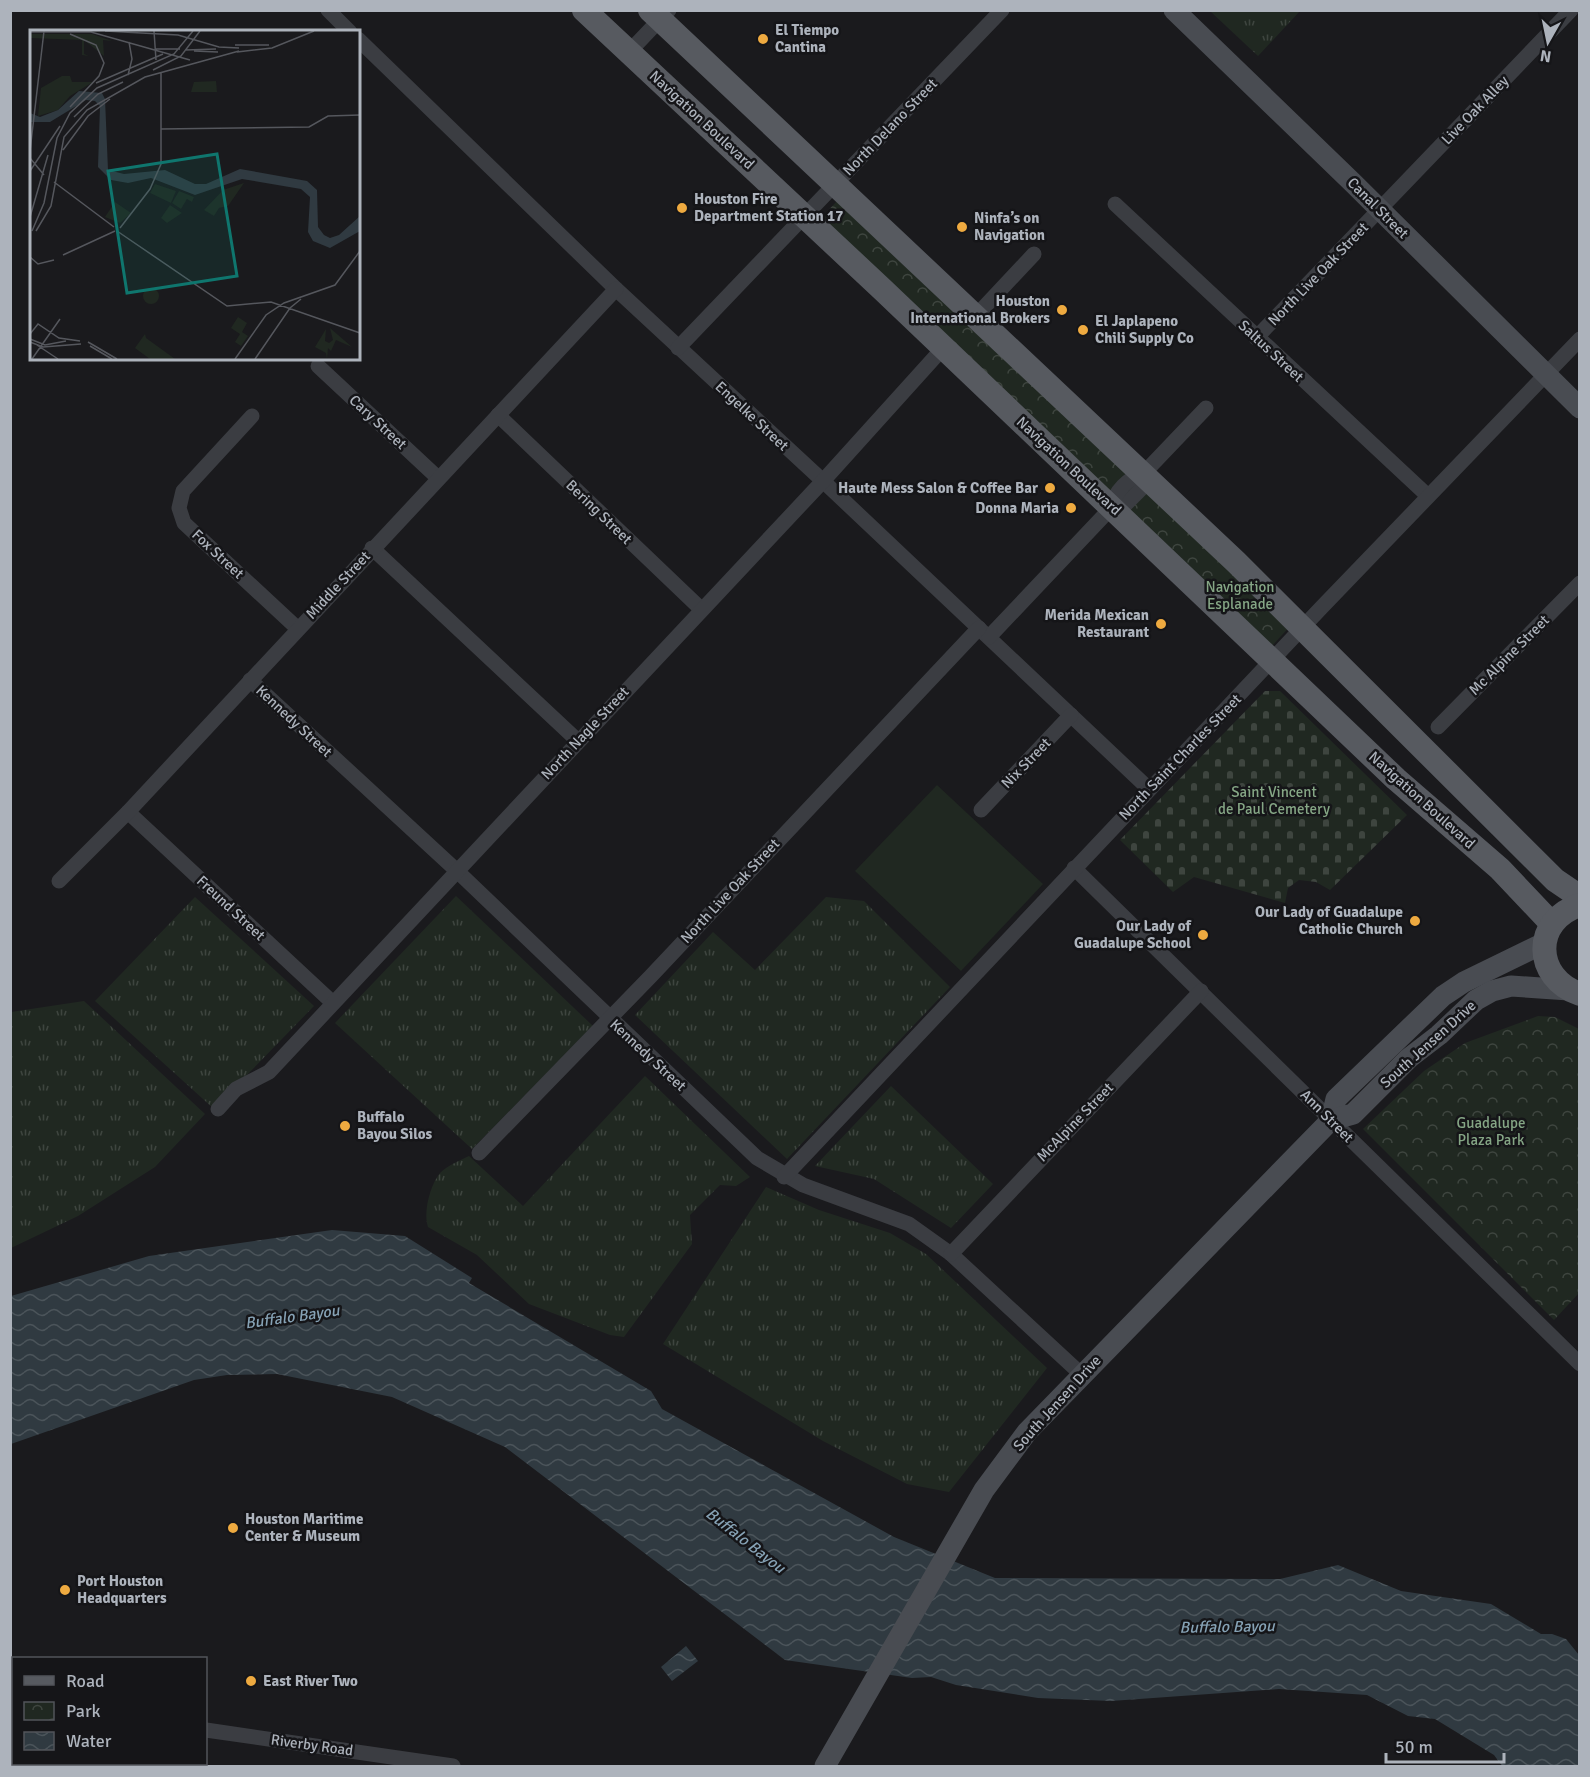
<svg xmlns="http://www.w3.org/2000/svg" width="1590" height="1777" font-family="Signika,sans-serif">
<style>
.grass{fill:url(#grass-tufts)}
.cemetery{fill:url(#cemetery-stones)}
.park{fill:url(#park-crowns)}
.pitch{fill:#202821}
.water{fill:url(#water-waves)}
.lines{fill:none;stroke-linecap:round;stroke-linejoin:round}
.street{stroke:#3b3d42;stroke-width:15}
.secondary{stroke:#494c52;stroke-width:21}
.primary{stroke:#575a60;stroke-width:24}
.poi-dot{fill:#eeaa40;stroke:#151518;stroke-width:2}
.labels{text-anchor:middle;stroke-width:5;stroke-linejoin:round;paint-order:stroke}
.poi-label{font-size:15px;font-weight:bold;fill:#adb3bc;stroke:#151518;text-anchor:start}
.street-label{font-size:15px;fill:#adb3bc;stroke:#151518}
.park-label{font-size:15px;fill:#85a685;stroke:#151518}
.water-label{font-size:16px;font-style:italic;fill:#86a2b5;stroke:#151518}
.inset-road{fill:none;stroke:#55575d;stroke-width:1.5}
.view{fill:#0f766e;fill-opacity:0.15;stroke:#0f766e;stroke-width:3}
.inset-edge{fill:none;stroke:#adb3bc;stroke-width:3}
</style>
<defs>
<pattern id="grass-tufts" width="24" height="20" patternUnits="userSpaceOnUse" patternTransform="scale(1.5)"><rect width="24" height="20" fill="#202821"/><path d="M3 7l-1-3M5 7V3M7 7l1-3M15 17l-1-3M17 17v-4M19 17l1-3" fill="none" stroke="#3e453f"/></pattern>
<pattern id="cemetery-stones" width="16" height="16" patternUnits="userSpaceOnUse" patternTransform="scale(1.5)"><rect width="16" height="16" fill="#202821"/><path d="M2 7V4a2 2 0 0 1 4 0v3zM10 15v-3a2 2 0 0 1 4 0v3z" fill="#3e453f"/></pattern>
<pattern id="park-crowns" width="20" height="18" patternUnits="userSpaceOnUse" patternTransform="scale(1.5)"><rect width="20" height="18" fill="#202821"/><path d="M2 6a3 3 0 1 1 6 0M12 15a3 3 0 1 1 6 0" fill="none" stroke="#3e453f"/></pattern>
<pattern id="water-waves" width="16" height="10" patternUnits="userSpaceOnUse" patternTransform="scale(1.5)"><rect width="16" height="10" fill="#303a41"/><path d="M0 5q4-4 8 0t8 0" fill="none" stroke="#4b545a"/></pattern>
</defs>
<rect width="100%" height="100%" fill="#1a1a1d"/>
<!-- grass -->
<g class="grass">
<polygon points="1210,11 1300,11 1258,56"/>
<polygon points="456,896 593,1026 472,1149 335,1023"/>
<polygon points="195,897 314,1006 214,1109 95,1001"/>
<polygon points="826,897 864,901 950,987 787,1159 635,1015 713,932 755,970"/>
<polygon points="84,1001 205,1114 155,1167 78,1216 11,1248 11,1012"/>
<path d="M 645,1076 L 750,1177 L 736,1186 L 720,1185 L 690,1215 L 692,1244 L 624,1337 L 610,1335 L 529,1304 L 477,1255 L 428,1227 C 423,1213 430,1185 440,1173 C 448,1165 459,1161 469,1156 L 523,1206 Z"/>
<polygon points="891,1086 993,1184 951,1228 874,1179 815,1166"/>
<polygon points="766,1187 819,1210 890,1233 926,1254 1047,1368 949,1492 907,1484 823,1441 663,1344"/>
</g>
<!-- cemetery -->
<polygon class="cemetery" points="1265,691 1280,691 1407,815 1330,890 1316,882 1299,880 1288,888 1285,903 1194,877 1173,892 1120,840"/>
<!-- park -->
<g class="park">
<polygon points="839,199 1292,624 1271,647 818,221"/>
<polygon points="1538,1016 1555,1017 1579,1029 1579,1293 1554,1320 1363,1129 1424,1071 1465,1043"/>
</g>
<!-- pitch -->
<polygon class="pitch" points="937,785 1043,884 961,971 855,871"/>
<!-- water -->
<g class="water">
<polygon points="332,1230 405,1236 472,1278 469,1283 651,1391 662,1409 894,1537 995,1578 1280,1579 1338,1565 1401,1591 1491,1604 1541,1634 1552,1634 1566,1639 1579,1655 1579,1766 1502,1766 1494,1755 1435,1719 1408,1716 1367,1695 1279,1689 1111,1701 1038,1698 956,1685 931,1677 912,1678 785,1660 505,1447 392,1397 277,1374 227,1375 194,1380 11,1444 11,1296 149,1256"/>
<polygon points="686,1646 698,1661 672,1681 661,1667"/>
</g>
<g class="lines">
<!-- street -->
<g class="street">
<polyline points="328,10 350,32"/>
<polyline points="358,39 616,289 823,481 1149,789"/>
<polyline points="629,52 669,10"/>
<polyline points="1115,204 1428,496"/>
<polyline points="975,317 1034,254"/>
<polyline points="1256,338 1571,10"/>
<polyline points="678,348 1002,10"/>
<polyline points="318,366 438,478"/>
<polyline points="498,415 701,609"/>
<polyline points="252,416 183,491 179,508 184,523 297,628"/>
<polyline points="1112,507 1123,507 1143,487 1143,474"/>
<polyline points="372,548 578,741"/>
<path d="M 989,637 L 1112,507 C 1114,492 1129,477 1143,474 L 1206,408"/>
<polyline points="250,680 456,870 757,1158 803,1185 909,1224 951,1254 1081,1374"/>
<polyline points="1438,727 1580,583"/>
<polyline points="981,810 1071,715"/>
<polyline points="128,812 333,1003"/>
<polyline points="1074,868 1580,1364"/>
<polyline points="59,881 128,812 616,289"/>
<polyline points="218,1109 236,1089 269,1072 823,481 944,347"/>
<polyline points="479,1153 651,976 979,628"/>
<polyline points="784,1177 1321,608 1580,339"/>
<polyline points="951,1254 1201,991"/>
<polyline points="10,1704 14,1704"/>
<polyline points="206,1730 453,1766"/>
</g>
<!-- secondary -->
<g class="secondary">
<polyline points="1174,10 1352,182 1580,408"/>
<polyline points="1331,1120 1336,1099 1443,996 1464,982 1544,943"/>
<polyline points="825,1766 984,1490 1027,1432 1331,1120 1353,1114 1409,1058 1439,1035 1476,1000 1492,991 1511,986 1569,990"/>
</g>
<!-- primary -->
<g class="primary">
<polyline points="584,10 882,289 1396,779 1500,869 1552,924"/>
<polyline points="650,10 1236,562 1555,880 1580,897"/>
<path d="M 1580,905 C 1532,920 1533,978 1580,994"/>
</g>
</g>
<!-- markers -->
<g class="poi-dot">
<circle cx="763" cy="39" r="6"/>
<circle cx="682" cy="208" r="6"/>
<circle cx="962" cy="227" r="6"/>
<circle cx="1062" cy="310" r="6"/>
<circle cx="1083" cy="330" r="6"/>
<circle cx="1050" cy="488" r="6"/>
<circle cx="1071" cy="508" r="6"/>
<circle cx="1161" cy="624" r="6"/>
<circle cx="1415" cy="921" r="6"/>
<circle cx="1203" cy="935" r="6"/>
<circle cx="345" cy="1126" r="6"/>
<circle cx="233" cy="1528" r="6"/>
<circle cx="65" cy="1590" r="6"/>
<circle cx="251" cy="1681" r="6"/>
</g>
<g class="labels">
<!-- poi labels -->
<g class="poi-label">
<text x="775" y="35">El Tiempo<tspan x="775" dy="17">Cantina</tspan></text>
<text x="694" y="204">Houston Fire<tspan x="694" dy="17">Department Station 17</tspan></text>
<text x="974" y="223">Ninfa’s on<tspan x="974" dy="17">Navigation</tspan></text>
<text x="1050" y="306" text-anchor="end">Houston<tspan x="1050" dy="17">International Brokers</tspan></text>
<text x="1095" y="326">El Japlapeno<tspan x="1095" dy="17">Chili Supply Co</tspan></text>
<text x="1038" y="493" text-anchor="end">Haute Mess Salon &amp; Coffee Bar</text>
<text x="1059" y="513" text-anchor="end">Donna Maria</text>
<text x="1149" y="620" text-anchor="end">Merida Mexican<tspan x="1149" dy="17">Restaurant</tspan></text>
<text x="1403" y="917" text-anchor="end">Our Lady of Guadalupe<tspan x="1403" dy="17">Catholic Church</tspan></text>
<text x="1191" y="931" text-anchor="end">Our Lady of<tspan x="1191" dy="17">Guadalupe School</tspan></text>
<text x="357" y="1122">Buffalo<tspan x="357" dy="17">Bayou Silos</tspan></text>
<text x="245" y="1524">Houston Maritime<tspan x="245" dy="17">Center &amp; Museum</tspan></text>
<text x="77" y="1586">Port Houston<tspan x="77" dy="17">Headquarters</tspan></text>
<text x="263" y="1686">East River Two</text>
</g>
<!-- street labels -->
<g class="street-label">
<text transform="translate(1475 110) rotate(-46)" y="5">Live Oak Alley</text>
<text transform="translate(702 120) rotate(43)" y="5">Navigation Boulevard</text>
<text transform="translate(890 127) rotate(-46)" y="5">North Delano Street</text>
<text transform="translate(1378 208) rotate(45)" y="5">Canal Street</text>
<text transform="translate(1318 274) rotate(-46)" y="5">North Live Oak Street</text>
<text transform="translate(1271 351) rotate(43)" y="5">Saltus Street</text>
<text transform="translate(752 416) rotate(43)" y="5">Engelke Street</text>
<text transform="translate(378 422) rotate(43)" y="5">Cary Street</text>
<text transform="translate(1069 466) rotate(43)" y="5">Navigation Boulevard</text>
<text transform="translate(599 512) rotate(44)" y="5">Bering Street</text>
<text transform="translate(218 554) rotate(43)" y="5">Fox Street</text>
<text transform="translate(338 585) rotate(-47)" y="5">Middle Street</text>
<text transform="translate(1509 655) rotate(-45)" y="5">Mc Alpine Street</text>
<text transform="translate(294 721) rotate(43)" y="5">Kennedy Street</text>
<text transform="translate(585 733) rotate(-47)" y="5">North Nagle Street</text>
<text transform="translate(1180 757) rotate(-46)" y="5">North Saint Charles Street</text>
<text transform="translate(1026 763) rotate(-46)" y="5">Nix Street</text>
<text transform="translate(1422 800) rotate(42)" y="5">Navigation Boulevard</text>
<text transform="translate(730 891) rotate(-47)" y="5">North Live Oak Street</text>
<text transform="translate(231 908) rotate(43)" y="5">Freund Street</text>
<text transform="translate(1428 1044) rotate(-42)" y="5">South Jensen Drive</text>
<text transform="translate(648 1055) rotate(43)" y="5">Kennedy Street</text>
<text transform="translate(1327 1116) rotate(45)" y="5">Ann Street</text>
<text transform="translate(1075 1122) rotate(-46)" y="5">McAlpine Street</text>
<text transform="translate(1057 1403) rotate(-48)" y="5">South Jensen Drive</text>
<text transform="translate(312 1745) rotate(8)" y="5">Riverby Road</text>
</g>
<!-- park labels -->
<g class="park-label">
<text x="1240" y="592">Navigation<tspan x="1240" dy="17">Esplanade</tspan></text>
<text x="1274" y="797">Saint Vincent<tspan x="1274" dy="17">de Paul Cemetery</tspan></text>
<text x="1491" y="1128">Guadalupe<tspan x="1491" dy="17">Plaza Park</tspan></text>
</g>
<!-- water labels -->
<g class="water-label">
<text transform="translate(292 1316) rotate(-8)" y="6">Buffalo Bayou</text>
<text transform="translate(746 1540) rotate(38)" y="6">Buffalo Bayou</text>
<text transform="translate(1227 1626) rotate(-1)" y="6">Buffalo Bayou</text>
</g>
</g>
<!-- overview -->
<g transform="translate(30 30)">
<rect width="330" height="330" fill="#1a1a1d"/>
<path d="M 0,4 L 62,4 L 82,11 L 73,10 L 74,26 L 54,10 L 54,24 L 59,26 L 52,25 L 52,10 L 1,8 ZM 32,46 L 40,46 L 42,52 L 63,52 L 40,66 L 28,80 L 8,86 L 11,58 ZM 214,153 L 198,176 L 189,178 L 184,186 L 174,180 L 193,160 ZM 125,154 L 146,161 L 141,173 L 120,163 ZM 149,161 L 164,167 L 162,172 L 157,169 L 151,179 L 142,173 ZM 140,175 L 152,183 L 137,193 L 131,188 ZM113 266a8 8 0 1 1 16 0a8 8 0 1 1-16 0ZM 208,287 L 217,293 L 212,302 L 218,306 L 211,316 L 205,312 L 210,304 L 201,298 ZM 300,298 L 322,317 L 306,310 L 301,321 L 298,318 L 297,329 L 296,323 L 285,317 L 296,299 L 295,311 L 299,313 L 303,310 Z" fill="#202821"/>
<path d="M 186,51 L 187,62 L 161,62 L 164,52 ZM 85,172 L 101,183 L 90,193 L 75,187 ZM 115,304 L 116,308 L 145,329 L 120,329 L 105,318 Z" fill="#202821"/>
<path d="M 49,61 L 72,63 L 75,69 L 78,140 L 94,144 L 135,140 L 165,154 L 176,154 L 210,139 L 277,151 L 287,160 L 288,197 L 294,205 L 300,208 L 309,205 L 330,186 L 330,201 L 300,218 L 283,211 L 278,202 L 280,167 L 271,159 L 212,149 L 165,165 L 121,148 L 98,153 L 81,150 L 68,137 L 70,76 L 65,71 L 56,70 L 20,92 L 0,92 L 0,83 L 10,87 L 28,80 Z" fill="#303a41"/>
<path class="inset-road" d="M 75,1 L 148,5 L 189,17 L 209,18M 124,1 L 126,30M 0,2 L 61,2 L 160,30M 205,15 L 239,15M 125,19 L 150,19M 155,20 L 186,19M 164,21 L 188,22M 207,22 L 242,18 L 284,1M 123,40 L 151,26 L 170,1M 98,45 L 102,29 L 99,12M 66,53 L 133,24M 40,77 L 69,46 L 74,33 L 66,15 L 40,4M 44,87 L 68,64 L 93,52M 131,99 L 279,97 L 298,86 L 330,85M 33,120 L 58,86 L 80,69M 0,121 L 14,1M 0,128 L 14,145M 0,141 L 30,96M 24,152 L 84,197M 0,187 L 18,125M 90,198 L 120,159 L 131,134 L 131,42M 2,201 L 14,173 L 27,108 L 40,83 L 67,58 L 144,24 L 163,1M 6,201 L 21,176 L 34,107 L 57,80 L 115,47 L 209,21M 87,201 L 197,276 L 241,272 L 330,303M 33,225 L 85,201M 0,227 L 8,234 L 24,230M 0,304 L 8,294 L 29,308 L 50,311M 0,309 L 15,315 L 36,311M 0,312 L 13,317 L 51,314M 58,312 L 87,329M 7,315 L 28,329M 60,316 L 82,329M 2,329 L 30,289M 205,329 L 236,285 L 254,273 L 305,255 L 330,221M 225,329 L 260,278 L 271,269"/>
<path class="view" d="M 187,124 L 207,246 L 97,263 L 78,141 Z"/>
<rect width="330" height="330" class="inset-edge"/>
</g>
<!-- border -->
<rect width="1590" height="1777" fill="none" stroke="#adb3bc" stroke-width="24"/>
<!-- legend -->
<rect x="12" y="1657" width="195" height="108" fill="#151518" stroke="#52545a" stroke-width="1.5"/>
<rect x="24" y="1676" width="30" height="9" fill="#575a60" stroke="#52545a" stroke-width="1.5"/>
<text x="66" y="1687" font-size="18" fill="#adb3bc">Road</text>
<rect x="24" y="1702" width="30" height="18" fill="url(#park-crowns)" stroke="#52545a" stroke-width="1.5"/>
<text x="66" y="1717" font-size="18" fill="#adb3bc">Park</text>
<rect x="24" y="1732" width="30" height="18" fill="url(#water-waves)" stroke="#52545a" stroke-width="1.5"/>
<text x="66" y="1747" font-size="18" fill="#adb3bc">Water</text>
<!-- north arrow -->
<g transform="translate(1548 42) rotate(189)" stroke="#151518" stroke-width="4.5" paint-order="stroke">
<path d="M0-4.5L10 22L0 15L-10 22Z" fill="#adb3bc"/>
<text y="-9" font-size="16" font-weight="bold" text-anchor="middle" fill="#adb3bc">N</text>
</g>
<!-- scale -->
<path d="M1386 1753v9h118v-9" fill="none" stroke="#adb3bc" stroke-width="3"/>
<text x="1395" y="1753" font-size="18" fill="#adb3bc" stroke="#151518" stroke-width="4.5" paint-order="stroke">50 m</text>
</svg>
